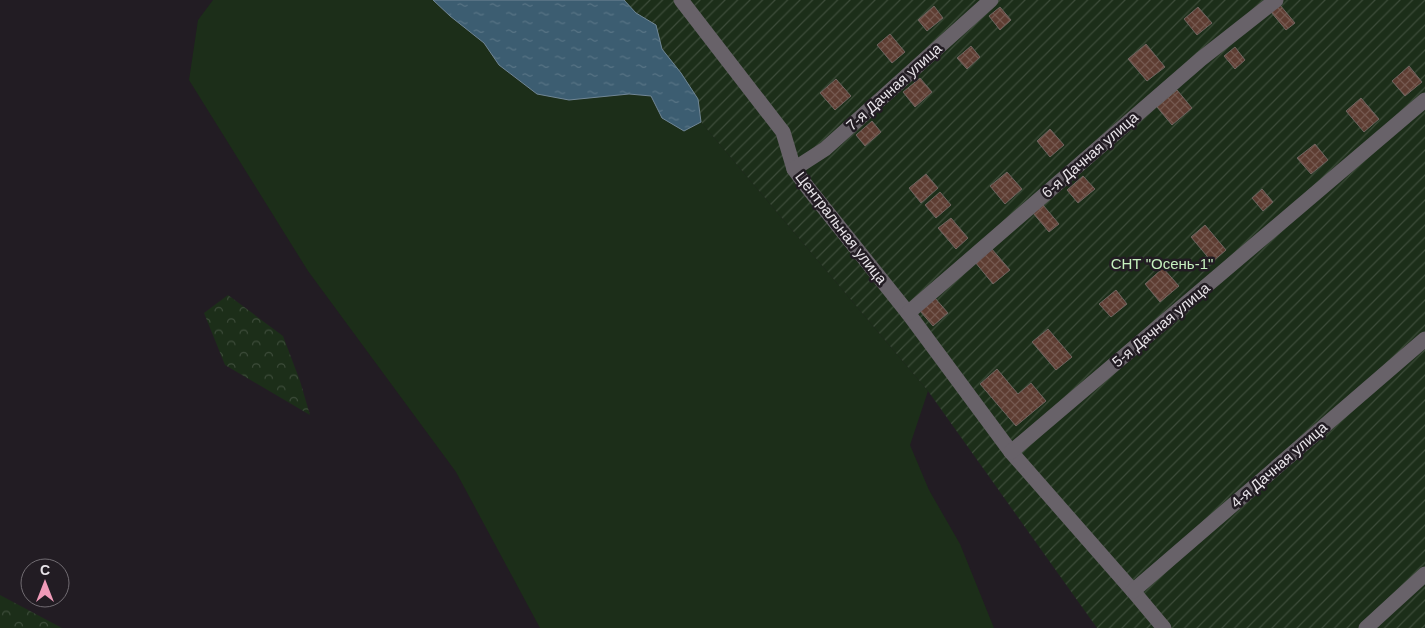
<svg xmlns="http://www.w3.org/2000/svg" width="1425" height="628" font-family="Helvetica,sans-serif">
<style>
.grass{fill:#1c2e19}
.forest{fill:url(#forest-crowns)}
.garden{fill:url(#garden-furrows)}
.water{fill:url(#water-ripples);stroke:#708695}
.building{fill:url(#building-cross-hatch);stroke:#6f6561}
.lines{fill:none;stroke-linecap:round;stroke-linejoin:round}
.street{stroke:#686269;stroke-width:15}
.labels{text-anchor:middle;stroke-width:5;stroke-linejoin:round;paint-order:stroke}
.street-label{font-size:15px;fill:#e8e4e9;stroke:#221c23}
.park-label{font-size:15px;fill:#c5f0be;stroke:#221c23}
</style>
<defs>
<pattern id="forest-crowns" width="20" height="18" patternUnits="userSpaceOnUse" patternTransform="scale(1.25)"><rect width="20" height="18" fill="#1c2e19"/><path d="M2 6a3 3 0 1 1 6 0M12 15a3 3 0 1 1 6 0" fill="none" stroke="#3d4c3a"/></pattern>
<pattern id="garden-furrows" width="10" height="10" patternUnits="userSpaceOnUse" patternTransform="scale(1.25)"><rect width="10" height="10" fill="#1c2e19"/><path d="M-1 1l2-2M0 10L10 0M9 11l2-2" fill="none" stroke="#3d4c3a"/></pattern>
<pattern id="water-ripples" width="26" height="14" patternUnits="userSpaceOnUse" patternTransform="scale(1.25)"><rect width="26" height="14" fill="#3c5d71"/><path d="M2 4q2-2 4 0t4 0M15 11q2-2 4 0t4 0" fill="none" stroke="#587485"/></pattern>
<pattern id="building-cross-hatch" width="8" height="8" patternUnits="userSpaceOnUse" patternTransform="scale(1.25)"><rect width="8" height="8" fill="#5e3d32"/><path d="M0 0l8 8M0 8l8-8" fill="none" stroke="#755950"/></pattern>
</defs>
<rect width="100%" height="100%" fill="#221c23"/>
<!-- grass -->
<polygon class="grass" points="213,0 433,0 450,16 484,43 499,65 518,80 604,96 629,94 651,96 662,118 701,122 928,391 910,445 929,490 960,544 994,628 540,628 456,472 308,271 189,80 198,20"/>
<!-- forest -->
<g class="forest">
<polygon points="228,295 283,336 300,381 310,415 225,365 204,313"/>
<polygon points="0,595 62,628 0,628"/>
</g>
<!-- garden -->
<polygon class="garden" points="598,0 1425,0 1425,628 1097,628 928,391"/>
<!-- water -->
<polygon class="water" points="433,0 624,0 636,13 656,25 662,49 681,73 698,99 701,122 684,131 662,118 651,96 629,94 569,100 537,94 499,65 484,43 450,16"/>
<!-- building -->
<g class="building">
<polygon points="1280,5 1295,23 1286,30 1271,12"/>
<polygon points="934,6 943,18 927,31 918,20"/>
<polygon points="1000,7 1011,20 1000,30 989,16"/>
<polygon points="1198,7 1212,23 1197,35 1184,19"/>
<polygon points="890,34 905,52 892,63 877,45"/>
<polygon points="1146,44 1165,67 1147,81 1128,59"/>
<polygon points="971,46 980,57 967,69 957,58"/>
<polygon points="1235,47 1245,60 1235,69 1224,56"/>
<polygon points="1409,66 1422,82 1405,96 1392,81"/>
<polygon points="920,78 932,92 915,107 903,92"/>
<polygon points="836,79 851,96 835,110 820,93"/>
<polygon points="1177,90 1192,108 1172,125 1157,107"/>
<polygon points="1361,98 1379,119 1364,132 1346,111"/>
<polygon points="872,121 881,132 865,146 856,135"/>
<polygon points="1050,129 1064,145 1050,157 1037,141"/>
<polygon points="1315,144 1328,160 1311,174 1297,158"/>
<polygon points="1007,172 1022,189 1005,204 990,186"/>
<polygon points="926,174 938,188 921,203 909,188"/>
<polygon points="1083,176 1095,189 1078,203 1067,190"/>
<polygon points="1262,189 1273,202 1263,211 1252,198"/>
<polygon points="940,192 951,205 936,218 925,205"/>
<polygon points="1043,205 1059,224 1049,232 1033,213"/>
<polygon points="951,218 968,238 956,249 938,228"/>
<polygon points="1205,225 1226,250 1212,262 1191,237"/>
<polygon points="991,248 1010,270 993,284 975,262"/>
<polygon points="1163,268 1179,286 1160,302 1145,284"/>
<polygon points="1116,290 1127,304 1111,317 1099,304"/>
<polygon points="935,298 948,313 933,326 920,311"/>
<polygon points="1048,329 1072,357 1056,370 1032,342"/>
<polygon points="997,369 1018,394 1031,383 1046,401 1016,426 980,384"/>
</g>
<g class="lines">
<!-- street -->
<g class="street">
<polyline points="681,0 783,132 794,169 808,188 908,313 1011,452 1133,591 1164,628"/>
<polyline points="794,169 825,149 991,0"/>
<polyline points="908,313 1201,59 1276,0"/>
<polyline points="1011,452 1425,100"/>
<polyline points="1133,591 1425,339"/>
<polyline points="1366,628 1425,574"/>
</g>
</g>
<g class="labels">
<!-- street labels -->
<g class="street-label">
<text transform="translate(894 87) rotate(-42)" y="5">7-я Дачная улица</text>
<text transform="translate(1090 155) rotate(-41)" y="5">6-я Дачная улица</text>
<text transform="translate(841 228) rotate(52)" y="5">Центральная улица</text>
<text transform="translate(1161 325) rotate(-40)" y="5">5-я Дачная улица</text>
<text transform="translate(1279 465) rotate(-41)" y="5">4-я Дачная улица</text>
</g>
<!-- park labels -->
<g class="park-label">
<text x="1162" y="269">СНТ "Осень-1"</text>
</g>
</g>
<!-- north arrow -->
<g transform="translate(45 583)"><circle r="24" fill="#221c23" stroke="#716c72"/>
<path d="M0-4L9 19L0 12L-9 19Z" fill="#ef9ab8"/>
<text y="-8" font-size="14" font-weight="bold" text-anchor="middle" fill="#e8e4e9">С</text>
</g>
</svg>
